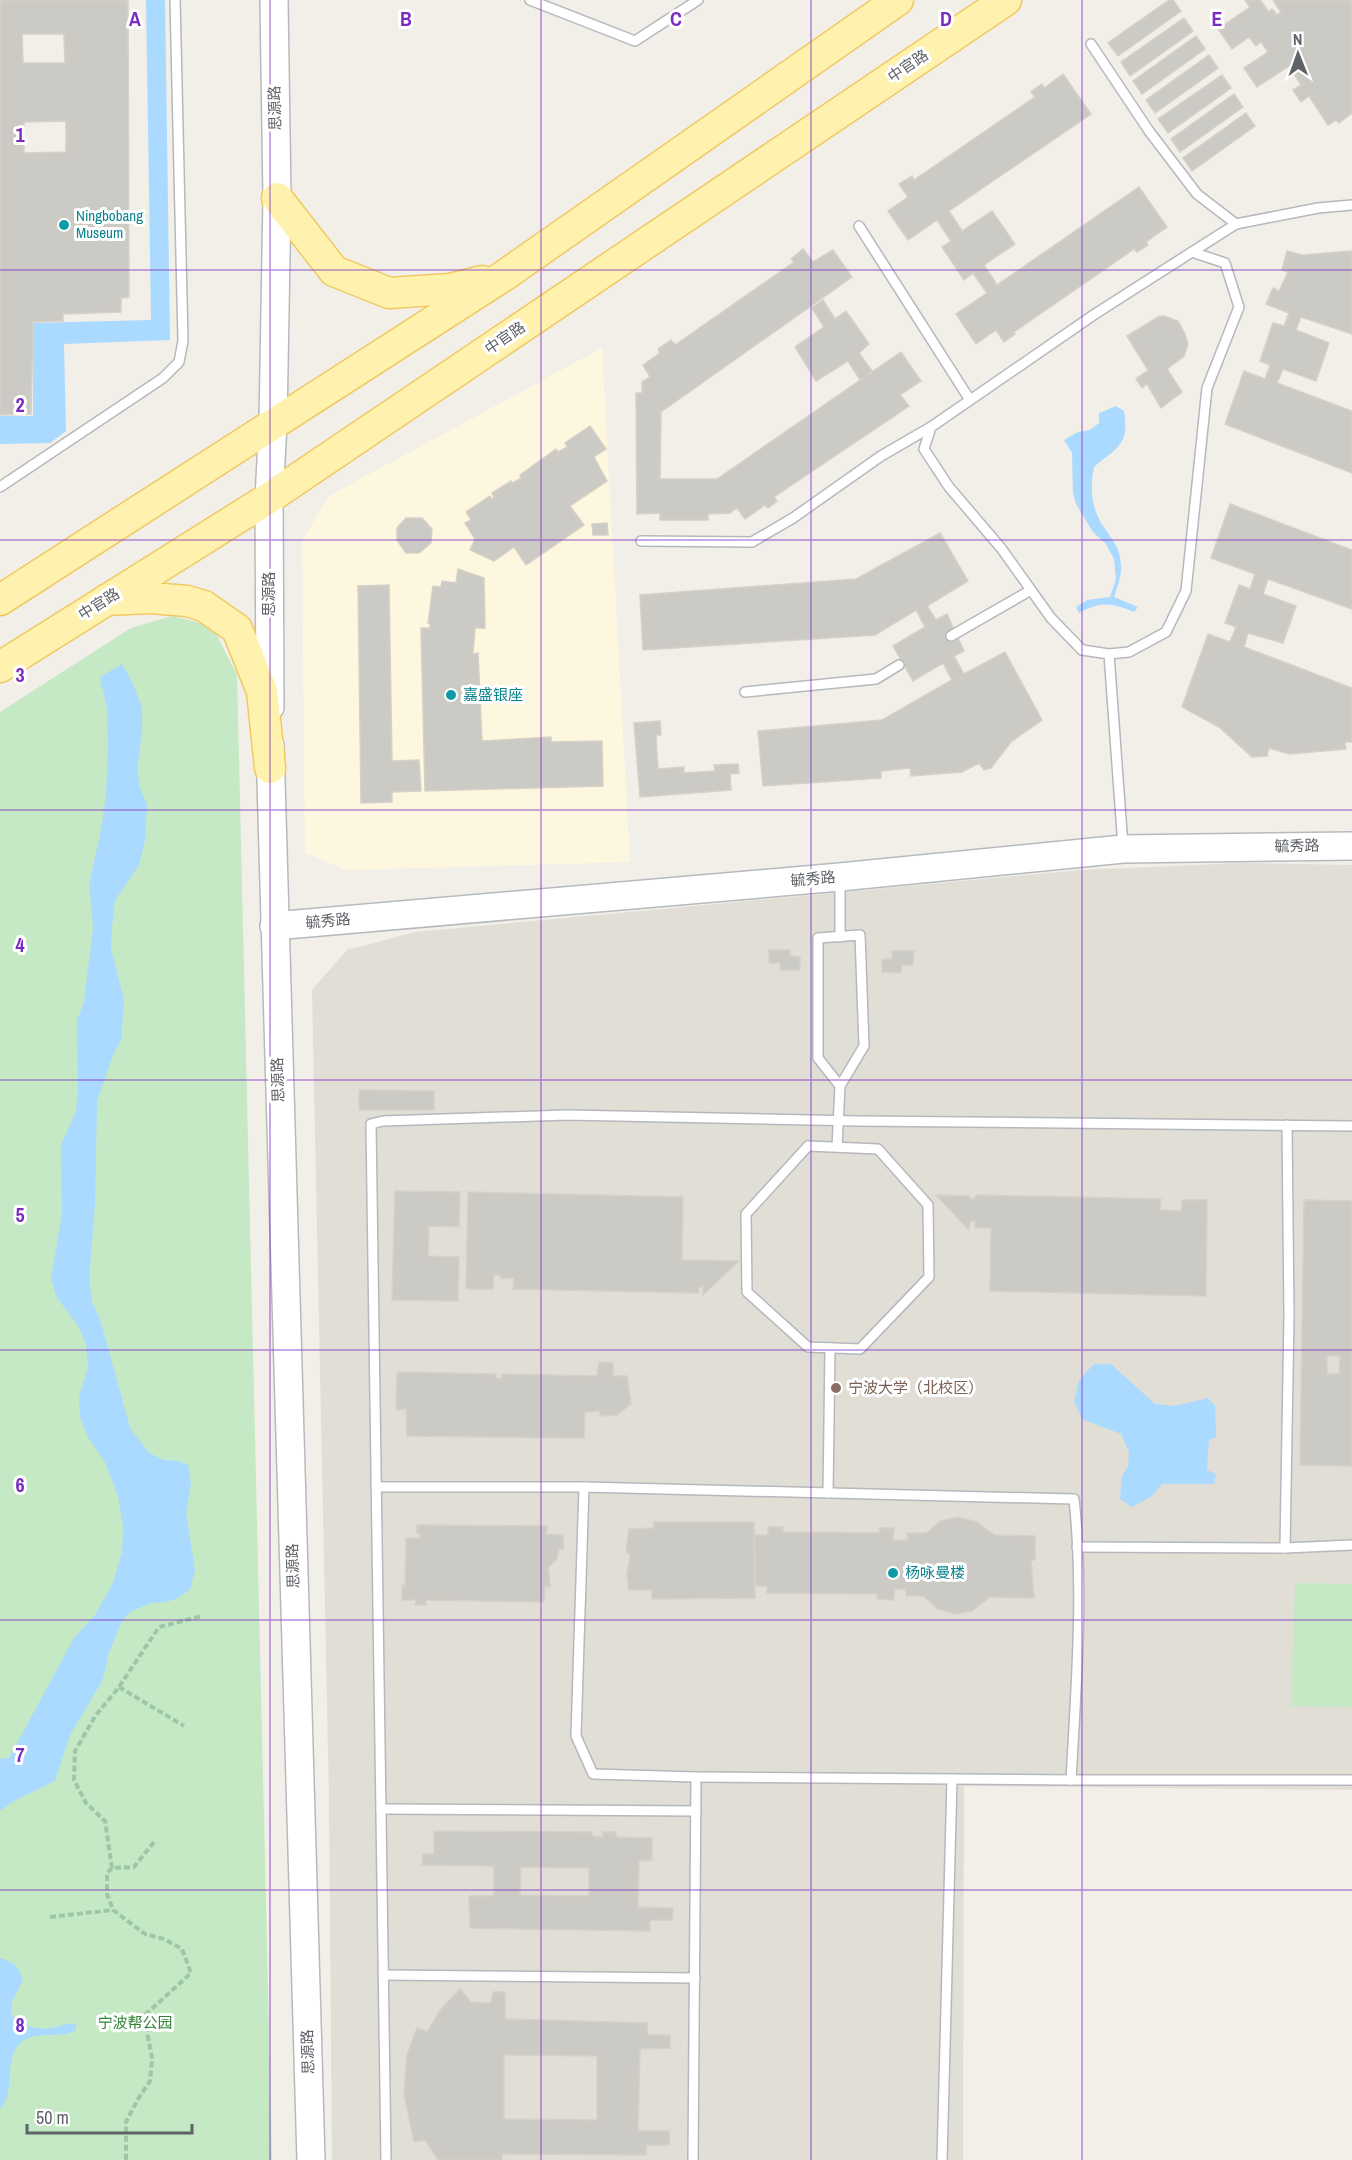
<svg xmlns="http://www.w3.org/2000/svg" width="1352" height="2160" font-family="'Archivo Narrow','Noto Sans SC',sans-serif">
<style>
.commercial{fill:#fef7e0}
.education{fill:#e1ded6}
.green{fill:#c5e8c5}
.water{fill:#aadaff}
.building{fill:#cccac5;stroke:#d6d1c6;stroke-width:1.5;fill-rule:evenodd}
.lines{fill:none;stroke-linecap:round;stroke-linejoin:round}
.lane-casing{stroke:#b5b8bc;stroke-width:12}
.secondary-casing{stroke:#b6babf;stroke-width:30}
.primary-casing{stroke:#f2c960;stroke-width:33}
.path{stroke:#9cc7a9;stroke-width:4;stroke-dasharray:6 3;stroke-linecap:butt}
.lane{stroke:#fff;stroke-width:9}
.secondary{stroke:#fff;stroke-width:27}
.primary{stroke:#fff2af;stroke-width:30}
.grid{fill:none;stroke:#7b2cbf;stroke-width:1.5;stroke-opacity:0.55}
.culture-dot{fill:#0f9aa8;stroke:#fff;stroke-width:2}
.education-dot{fill:#8d6e63;stroke:#fff;stroke-width:2}
.labels{text-anchor:middle;stroke-width:6;stroke-linejoin:round;paint-order:stroke}
.street-label{font-size:15px;fill:#5f6368;stroke:#fff}
.culture-label{font-size:15px;fill:#0d838f;stroke:#fff;text-anchor:start}
.education-label{font-size:15px;fill:#785e54;stroke:#fff;text-anchor:start}
.park-label{font-size:15px;fill:#348238;stroke:#fff}
.grid-label{font-size:20px;text-anchor:middle;font-weight:bold;fill:#7b2cbf;stroke:#fff;stroke-width:6;stroke-linejoin:round;paint-order:stroke}
</style>
<rect width="100%" height="100%" fill="#f1efe8"/>
<!-- commercial -->
<polygon class="commercial" points="602,348 630,862 346,870 305,853 302,541 329,496"/>
<!-- education -->
<polygon class="education" points="1241,863 1352,865 1352,1790 964,1786 963,2160 332,2160 329,1799 312,990 347,950 415,932 1081,870"/>
<!-- green -->
<g class="green">
<polygon points="172,616 212,626 237,675 272,2160 0,2160 0,712 131,628"/>
<polygon points="1295,1583 1352,1584 1352,1707 1291,1706"/>
</g>
<!-- water -->
<g class="water">
<polygon points="146,0 165,0 170,340 64,344 66,431 50,443 0,444 0,416 33,416 33,323 151,320"/>
<path d="M 1116,406 L 1124,411 C 1130,446 1116,448 1094,467 C 1090,487 1091,505 1101,523 C 1110,537 1120,546 1121,565 C 1122,576 1117,587 1114,597 L 1138,607 L 1134,612 C 1112,603 1101,601 1079,613 L 1076,607 L 1087,600 L 1110,597 L 1116,579 L 1114,559 L 1106,544 L 1093,532 L 1076,504 L 1073,493 L 1072,453 L 1064,440 L 1078,432 L 1090,430 L 1099,423 L 1099,413 Z"/>
<polygon points="122,664 134,686 142,708 142,731 137,770 140,788 147,805 145,841 139,865 115,900 112,927 111,949 124,1000 121,1040 113,1055 97,1101 95,1204 89,1280 92,1302 101,1322 130,1428 149,1453 164,1460 178,1461 188,1465 191,1484 186,1513 195,1570 190,1589 180,1597 167,1602 151,1603 132,1611 122,1620 109,1653 102,1681 70,1735 55,1781 14,1801 0,1811 0,1759 9,1758 74,1638 95,1615 113,1583 122,1552 123,1527 118,1496 105,1462 89,1439 80,1417 79,1397 88,1367 86,1344 78,1326 56,1296 51,1278 62,1214 61,1145 76,1111 78,1091 77,1021 84,1002 93,928 89,884 101,831 106,795 108,744 107,709 100,677"/>
<polygon points="1094,1364 1111,1364 1155,1404 1174,1406 1208,1398 1215,1406 1216,1437 1209,1440 1207,1470 1216,1474 1214,1484 1162,1484 1152,1496 1132,1507 1120,1499 1122,1476 1128,1466 1129,1452 1121,1434 1082,1419 1074,1401 1079,1380"/>
<path d="M 0,1958 C 13,1961 19,1967 23,1980 L 12,2001 L 11,2014 C 22,2025 36,2031 52,2028 C 61,2026 67,2022 76,2024 L 76,2030 C 60,2039 40,2031 24,2040 C 0,2058 18,2090 0,2109 Z"/>
</g>
<!-- building -->
<g class="building">
<path d="M 0,0 L 128,0 L 129,297 L 121,298 L 121,312 L 63,314 L 63,321 L 33,322 L 31,414 L 0,415 ZM 22,34 L 64,34 L 65,63 L 23,63 ZM 66,121 L 66,152 L 24,153 L 24,122 Z"/>
<polygon points="1169,0 1173,0 1181,11 1118,56 1108,43"/>
<polygon points="1245,0 1260,0 1269,12 1272,9 1277,15 1281,12 1273,0 1352,0 1352,113 1339,123 1336,120 1328,125 1309,96 1301,102 1293,90 1301,85 1289,66 1257,87 1244,68 1268,52 1261,42 1256,46 1249,37 1232,49 1218,29 1250,7"/>
<polygon points="1184,18 1193,31 1130,76 1121,62"/>
<polygon points="1196,36 1205,49 1142,94 1133,81"/>
<polygon points="1209,55 1218,68 1155,113 1146,100"/>
<polygon points="1063,74 1091,114 949,211 962,231 992,211 1015,244 984,265 997,285 1139,187 1167,227 1146,242 1148,245 1137,252 1134,249 1014,332 1015,334 1004,342 996,330 976,344 956,314 987,293 973,273 964,280 942,247 951,241 937,220 908,240 888,211 908,197 899,184 912,176 914,180 1035,97 1031,92 1042,84 1044,88"/>
<polygon points="1222,75 1231,88 1168,133 1158,119"/>
<polygon points="1234,94 1243,107 1180,152 1171,139"/>
<polygon points="1246,113 1255,126 1192,171 1183,158"/>
<polygon points="803,249 813,262 833,250 852,277 661,412 660,479 717,479 901,352 921,381 900,395 909,406 774,497 777,501 768,508 765,505 745,519 737,508 730,513 708,514 708,520 660,520 660,513 637,514 636,393 642,393 642,382 650,377 643,365 660,353 658,349 671,340 675,345 794,262 791,259"/>
<polygon points="1287,251 1302,255 1352,251 1352,334 1301,317 1296,330 1329,343 1316,381 1283,369 1277,383 1352,411 1352,473 1225,424 1244,371 1265,379 1270,365 1260,361 1273,323 1284,326 1289,313 1266,304 1273,288 1279,291 1288,272 1282,270"/>
<polygon points="823,300 835,319 846,311 869,344 859,353 872,371 860,380 848,361 816,381 795,347 824,327 812,308"/>
<polygon points="1164,316 1178,321 1185,334 1188,344 1184,356 1167,369 1182,392 1161,408 1147,384 1142,388 1136,379 1148,370 1127,336 1158,317"/>
<polygon points="590,426 606,449 594,457 607,481 570,506 584,525 526,565 514,547 494,561 470,550 475,539 465,523 471,520 466,512 490,496 492,499 494,497 492,493 511,481 513,483 521,478 520,475 556,449 558,452 567,447 565,443"/>
<polygon points="1230,504 1352,550 1352,609 1268,579 1263,594 1296,606 1283,643 1248,633 1244,647 1352,688 1352,742 1345,742 1346,749 1289,754 1269,748 1267,756 1252,757 1219,727 1182,707 1208,634 1230,642 1236,627 1225,623 1239,585 1250,589 1255,574 1211,558"/>
<polygon points="406,518 422,518 432,529 431,543 419,553 406,553 397,540 397,528"/>
<polygon points="607,523 608,535 593,535 592,524"/>
<polygon points="940,533 968,581 927,606 936,620 947,614 964,651 954,656 964,674 1005,652 1042,720 1011,742 991,768 984,770 979,763 962,772 911,776 910,768 881,771 881,778 763,786 758,731 882,720 952,680 943,663 913,681 893,646 925,627 916,610 875,635 643,650 640,595 856,579"/>
<polygon points="458,569 484,578 485,628 475,628 473,654 478,653 482,741 551,737 551,742 602,741 603,786 425,791 421,628 430,628 430,623 428,623 433,586 441,587 442,581 456,583"/>
<polygon points="389,585 392,761 419,760 421,791 392,792 392,802 361,803 358,586"/>
<polygon points="660,721 661,735 656,735 658,769 684,767 684,773 715,771 714,765 738,764 739,773 730,774 731,790 640,797 634,723"/>
<polygon points="769,950 790,950 790,956 800,957 800,970 780,970 780,963 769,963"/>
<polygon points="892,951 914,951 913,965 902,965 901,973 882,972 882,959 892,959"/>
<polygon points="359,1090 434,1091 434,1110 359,1110"/>
<polygon points="395,1191 460,1192 459,1227 429,1226 428,1256 459,1257 458,1301 392,1300"/>
<polygon points="468,1192 683,1197 682,1260 739,1261 703,1295 703,1286 699,1287 698,1293 513,1289 514,1278 500,1279 501,1275 494,1275 493,1289 466,1289"/>
<polygon points="936,1195 969,1196 970,1199 975,1199 976,1195 1161,1199 1160,1210 1181,1211 1182,1200 1207,1200 1206,1296 990,1291 991,1228 975,1228 975,1221 970,1221 969,1230"/>
<path d="M 1304,1200 L 1352,1201 L 1352,1466 L 1300,1465 ZM 1327,1356 L 1340,1356 L 1339,1374 L 1327,1374 Z"/>
<polygon points="599,1362 613,1363 613,1376 627,1376 631,1404 617,1415 600,1416 600,1411 585,1412 584,1438 407,1436 406,1409 396,1410 397,1372 496,1374 495,1378 502,1378 502,1374 597,1376"/>
<polygon points="958,1517 977,1522 994,1535 1035,1536 1035,1560 1031,1560 1034,1598 990,1597 972,1611 955,1614 938,1609 923,1596 906,1596 906,1589 894,1589 894,1600 877,1599 877,1594 767,1593 767,1586 755,1586 754,1535 768,1535 768,1527 783,1527 783,1532 879,1533 880,1528 894,1528 893,1540 908,1540 907,1533 926,1533 941,1521"/>
<polygon points="654,1522 754,1522 755,1598 652,1599 652,1590 629,1590 627,1575 630,1555 626,1551 629,1529 654,1528"/>
<polygon points="417,1525 547,1526 546,1534 563,1535 564,1549 559,1549 557,1559 548,1568 550,1582 550,1587 545,1586 544,1602 426,1600 426,1605 415,1605 416,1600 402,1600 402,1585 405,1585 406,1538 420,1538 420,1534 417,1533"/>
<path d="M 434,1831 L 592,1832 L 592,1836 L 603,1837 L 602,1832 L 616,1832 L 616,1837 L 652,1838 L 652,1860 L 639,1861 L 638,1907 L 673,1908 L 672,1920 L 650,1920 L 650,1931 L 470,1928 L 469,1896 L 494,1896 L 494,1866 L 422,1865 L 423,1854 L 434,1854 ZM 521,1867 L 589,1868 L 589,1896 L 520,1895 Z"/>
<path d="M 460,1989 L 471,2002 L 491,2003 L 493,1992 L 505,1992 L 505,2019 L 647,2023 L 648,2035 L 670,2035 L 670,2048 L 640,2049 L 638,2131 L 669,2131 L 670,2145 L 646,2145 L 646,2155 L 502,2154 L 502,2160 L 438,2160 L 425,2140 L 414,2142 L 404,2094 L 407,2055 L 417,2028 L 427,2032 L 441,2009 ZM 504,2055 L 597,2056 L 597,2120 L 504,2119 Z"/>
</g>
<g class="lines">
<defs>
<g id="lane">
<polyline points="530,0 635,41 698,0"/>
<polyline points="1091,44 1149,131 1197,194 1236,224"/>
<polyline points="859,226 970,400"/>
<polyline points="1192,252 1236,224 1318,208 1352,205"/>
<polyline points="0,487 163,378 179,362 183,341 175,0"/>
<polyline points="641,541 752,542 793,518 881,456 931,427"/>
<polyline points="951,636 1031,590"/>
<polyline points="1109,654 1129,652 1166,632 1186,591 1207,388 1239,307 1225,263 1192,252 1095,314 931,427 924,449 949,487 1001,548 1051,618 1082,650 1109,654 1123,847"/>
<polyline points="745,692 876,679 899,665"/>
<polyline points="840,879 840,937"/>
<polygon points="808,1146 878,1149 928,1205 929,1277 860,1349 808,1347 747,1292 746,1214"/>
<polyline points="837,1147 840,1086 818,1058 818,938 860,935 864,1046 840,1086"/>
<polyline points="376,1487 584,1487"/>
<path d="M 584,1487 L 1074,1499 C 1084,1592 1076,1687 1071,1780 L 696,1777 L 593,1774 L 576,1736 Z"/>
<polyline points="828,1493 830,1348"/>
<polyline points="1077,1547 1285,1548 1352,1545"/>
<polyline points="1285,1548 1289,1316 1287,1125"/>
<polyline points="1071,1780 1352,1780"/>
<polyline points="381,1809 696,1811"/>
<polyline points="383,1975 695,1978"/>
<polyline points="386,2160 371,1124 383,1121 567,1115 858,1121 1352,1126"/>
<polyline points="693,2160 696,1777"/>
<polyline points="942,2160 952,1779"/>
</g>
<g id="secondary">
<polyline points="270,707 269,498 273,423 277,198 274,0"/>
<polyline points="270,746 311,2160"/>
<polyline points="274,926 840,877 1123,849 1352,846"/>
</g>
<g id="primary">
<polyline points="277,198 334,271 389,293 450,289 482,281"/>
<polyline points="0,600 505,275 898,0"/>
<polyline points="106,600 150,598 187,601 204,606 237,629 262,691 270,768"/>
<polyline points="0,667 269,498 1006,0"/>
</g>
</defs>
<!-- lane casing -->
<use href="#lane" class="lane-casing"/>
<!-- secondary casing -->
<use href="#secondary" class="secondary-casing"/>
<!-- primary casing -->
<use href="#primary" class="primary-casing"/>
<!-- path -->
<g class="path">
<polyline points="119,1687 184,1726"/>
<polyline points="154,1842 134,1867 112,1868 105,1821 86,1803 74,1780 75,1751 96,1715 119,1687 159,1627 202,1616"/>
<polyline points="112,1868 107,1873 107,1894 113,1910 145,1934 164,1939 182,1949 191,1973 144,2016 152,2058 150,2081 138,2099 126,2122 126,2160"/>
<polyline points="50,1917 113,1910"/>
<polyline points="104,2023 144,2016"/>
</g>
<!-- lane -->
<use href="#lane" class="lane"/>
<!-- secondary -->
<use href="#secondary" class="secondary"/>
<!-- primary -->
<use href="#primary" class="primary"/>
</g>
<!-- grid -->
<path class="grid" d="M 270,0 L 270,2160M 541,0 L 541,2160M 811,0 L 811,2160M 1082,0 L 1082,2160M 0,270 L 1352,270M 0,540 L 1352,540M 0,810 L 1352,810M 0,1080 L 1352,1080M 0,1350 L 1352,1350M 0,1620 L 1352,1620M 0,1890 L 1352,1890"/>
<!-- markers -->
<g class="culture-dot">
<circle cx="64" cy="225" r="6"/>
<circle cx="451" cy="695" r="6"/>
<circle cx="893" cy="1573" r="6"/>
</g>
<circle class="education-dot" cx="836" cy="1388" r="6"/>
<g class="labels">
<!-- street labels -->
<g class="street-label">
<text transform="translate(908 66) rotate(-34)" y="5">中官路</text>
<text transform="translate(275 108) rotate(-91)" y="5">思源路</text>
<text transform="translate(505 338) rotate(-34)" y="5">中官路</text>
<text transform="translate(269 594) rotate(-90)" y="5">思源路</text>
<text transform="translate(99 604) rotate(-32)" y="5">中官路</text>
<text transform="translate(1297 846) rotate(-1)" y="5">毓秀路</text>
<text transform="translate(813 879) rotate(-5)" y="5">毓秀路</text>
<text transform="translate(328 921) rotate(-5)" y="5">毓秀路</text>
<text transform="translate(278 1080) rotate(-92)" y="5">思源路</text>
<text transform="translate(293 1566) rotate(-92)" y="5">思源路</text>
<text transform="translate(308 2052) rotate(-92)" y="5">思源路</text>
</g>
<!-- culture labels -->
<g class="culture-label">
<text x="76" y="221">Ningbobang<tspan x="76" dy="17">Museum</tspan></text>
<text x="463" y="700">嘉盛银座</text>
<text x="905" y="1578">杨咏曼楼</text>
</g>
<!-- education labels -->
<g class="education-label">
<text x="848" y="1393">宁波大学（北校区）</text>
</g>
<!-- park labels -->
<g class="park-label">
<text x="135" y="2028">宁波帮公园</text>
</g>
</g>
<g class="grid-label">
<text x="135" y="26">A</text>
<text x="406" y="26">B</text>
<text x="676" y="26">C</text>
<text x="946" y="26">D</text>
<text x="1217" y="26">E</text>
<text x="20" y="142">1</text>
<text x="20" y="412">2</text>
<text x="20" y="682">3</text>
<text x="20" y="952">4</text>
<text x="20" y="1222">5</text>
<text x="20" y="1492">6</text>
<text x="20" y="1762">7</text>
<text x="20" y="2032">8</text>
</g>
<!-- north arrow -->
<g transform="translate(1298 54) rotate(359)" stroke="#ffffff" stroke-width="4.5" paint-order="stroke">
<path d="M0-4.5L10 22L0 15L-10 22Z" fill="#5f6368"/>
<text y="-9" font-size="16" font-weight="bold" text-anchor="middle" fill="#5f6368">N</text>
</g>
<!-- scale -->
<path d="M27 2124v9h165v-9" fill="none" stroke="#5f6368" stroke-width="3"/>
<text x="36" y="2124" font-size="18" fill="#5f6368" stroke="#ffffff" stroke-width="4.5" paint-order="stroke">50 m</text>
</svg>
